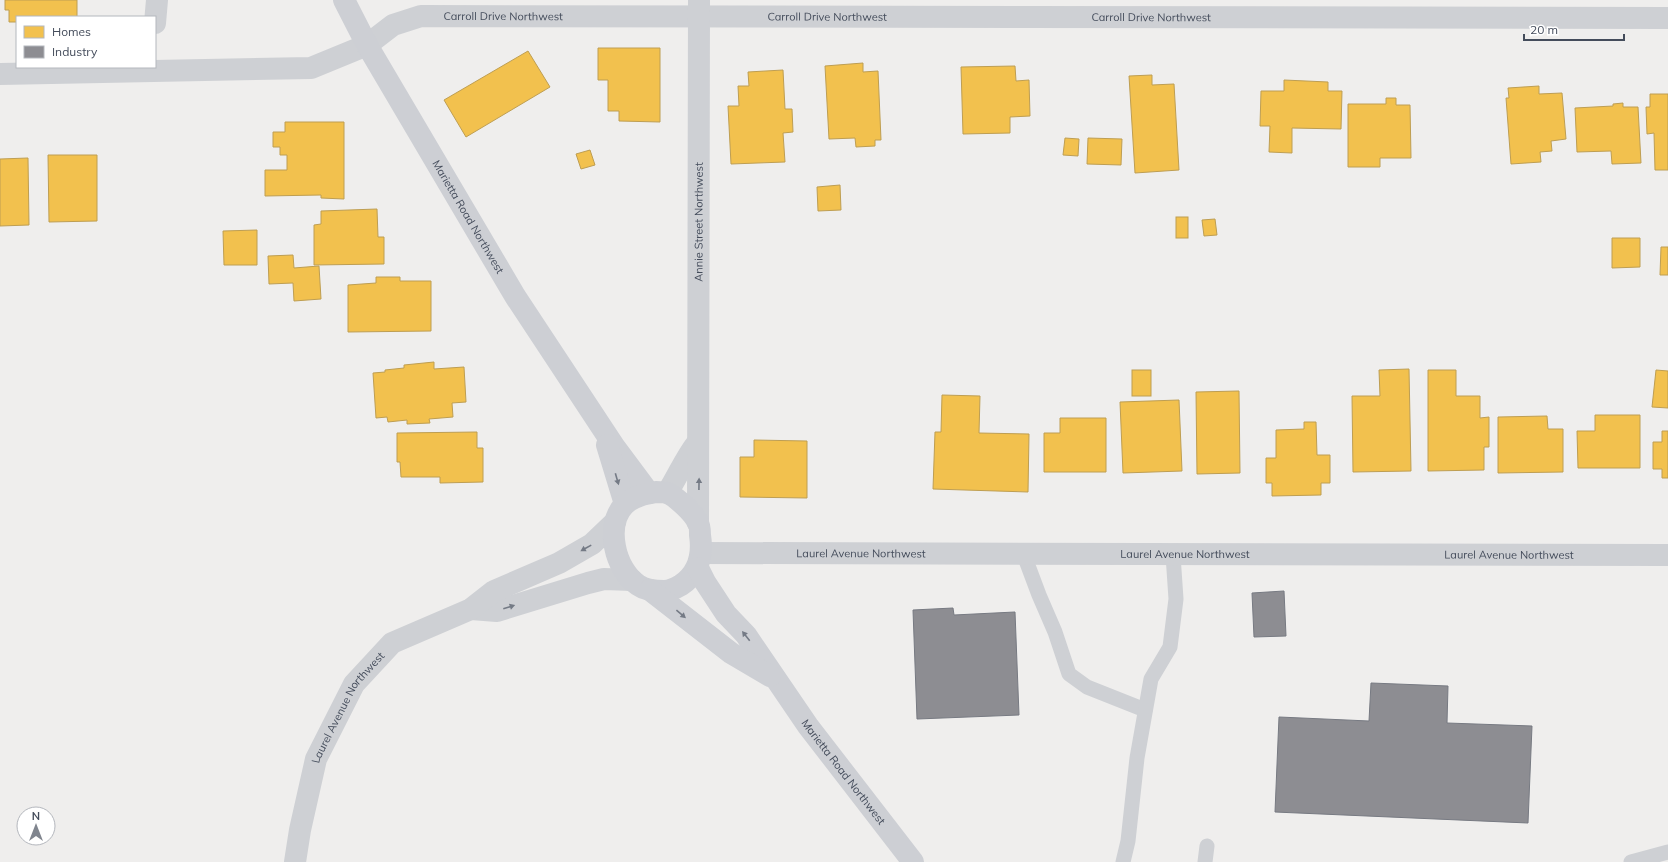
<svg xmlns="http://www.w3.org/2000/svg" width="1668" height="862" font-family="Mulish,sans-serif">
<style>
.homes{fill:#f2c14e;stroke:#be9e52}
.industry{fill:#8d8d92;stroke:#777a82}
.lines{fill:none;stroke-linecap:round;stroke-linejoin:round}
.service{stroke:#ced0d4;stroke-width:15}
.minor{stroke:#ced0d4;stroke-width:22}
.secondary{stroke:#cdcfd4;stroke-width:22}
.oneway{fill:#747a85}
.labels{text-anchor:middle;stroke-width:4;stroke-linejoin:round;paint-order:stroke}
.street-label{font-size:11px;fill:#444c5b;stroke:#fff}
</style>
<rect width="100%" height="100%" fill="#efeeed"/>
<!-- homes -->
<g class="homes">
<polygon points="5,0 77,0 77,17 17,17 17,22 9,22 9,10 5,10"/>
<polygon points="598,48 660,48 660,122 619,121 619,111 608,111 608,80 598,80"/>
<polygon points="528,51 550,87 466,137 444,100"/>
<polygon points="863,63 863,72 878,71 881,140 875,140 875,146 856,147 855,138 829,139 825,66"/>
<polygon points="1015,66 1016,81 1029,80 1030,116 1010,117 1010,133 963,134 961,67"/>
<polygon points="783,70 785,109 792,109 793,132 783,133 785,162 731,164 728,106 739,106 738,86 749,86 748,72"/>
<polygon points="1152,75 1152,85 1174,84 1179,170 1135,173 1129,76"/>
<polygon points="1284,80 1328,82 1328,91 1342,91 1341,129 1292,128 1292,153 1269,152 1270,126 1260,126 1261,91 1284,91"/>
<polygon points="1539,86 1539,94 1562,93 1566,139 1551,141 1552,151 1540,152 1541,162 1511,164 1506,98 1509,98 1508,88"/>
<polygon points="1650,94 1668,94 1668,170 1655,170 1654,133 1647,134 1646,107 1650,107"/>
<polygon points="1386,98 1396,98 1396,105 1410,105 1411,158 1380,158 1380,167 1348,167 1348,104 1386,104"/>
<polygon points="1623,103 1623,107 1638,107 1641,163 1612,164 1611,151 1577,152 1575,108 1613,106 1613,104"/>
<polygon points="285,122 344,122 344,199 321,198 321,195 265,196 265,170 287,170 287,155 280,155 280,147 273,147 273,132 285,132"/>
<polygon points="1065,138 1079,139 1078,156 1063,155"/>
<polygon points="1088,138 1122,139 1121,165 1087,164"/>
<polygon points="590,150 595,165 581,169 576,154"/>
<polygon points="48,155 97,155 97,221 49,222"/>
<polygon points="28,158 29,225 0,226 0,159"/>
<polygon points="840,185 841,210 818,211 817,187"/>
<polygon points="377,209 378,237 384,237 384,264 314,265 314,225 321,224 321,211"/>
<rect x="1176" y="217" width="12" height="21"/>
<polygon points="1215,219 1217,235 1204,236 1202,220"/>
<polygon points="257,230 257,265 224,265 223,231"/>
<polygon points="1612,238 1640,238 1640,267 1612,268"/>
<polygon points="1661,247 1668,247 1668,275 1660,275"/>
<polygon points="293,255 294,268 319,266 321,299 294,301 293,283 269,284 268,256"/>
<polygon points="376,277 400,277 400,281 431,281 431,331 348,332 348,285 376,283"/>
<polygon points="434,362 434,369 464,367 466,402 452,403 453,417 429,419 430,423 407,424 407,420 388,422 387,417 376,418 373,373 385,372 385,370 404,368 404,365"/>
<polygon points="1409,369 1411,471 1353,472 1352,396 1380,396 1379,370"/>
<rect x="1132" y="370" width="19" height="26"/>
<polygon points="1428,370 1456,370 1456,396 1480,396 1480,418 1489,417 1489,447 1484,447 1484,470 1428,471"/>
<polygon points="1656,370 1668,371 1668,408 1652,407"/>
<polygon points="1239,391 1240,473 1197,474 1196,392"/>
<polygon points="942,395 980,396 979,433 1029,434 1028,492 933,489 935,432 941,432"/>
<polygon points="1179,400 1182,471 1123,473 1120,402"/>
<polygon points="1595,415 1640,415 1640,468 1578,468 1577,431 1595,431"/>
<polygon points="1547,416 1548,429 1563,429 1563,472 1498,473 1498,417"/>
<polygon points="1060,418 1106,418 1106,472 1044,472 1044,433 1060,433"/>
<polygon points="1304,422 1316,422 1317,455 1330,455 1330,483 1321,483 1321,495 1272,496 1272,483 1266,483 1266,458 1276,458 1276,430 1304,429"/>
<polygon points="1662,431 1668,431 1668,478 1662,478 1662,469 1653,469 1653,442 1662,442"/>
<polygon points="477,432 477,448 483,448 483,482 440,483 440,477 401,477 400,462 397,462 397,433"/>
<polygon points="754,440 807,441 807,498 740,497 740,457 754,457"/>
</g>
<!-- industry -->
<g class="industry">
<polygon points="1284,591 1286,636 1254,637 1252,593"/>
<polygon points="953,608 954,615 1015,612 1019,715 917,719 913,610"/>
<polygon points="1371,683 1448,686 1447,723 1532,726 1528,823 1275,812 1279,717 1369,721"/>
</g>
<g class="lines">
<!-- service -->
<g class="service">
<polyline points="1024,555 1039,595 1055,632 1069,674 1087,687 1145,710"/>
<polyline points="1123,862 1128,841 1137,758 1151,679 1170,647 1176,599 1173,555"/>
<polyline points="1205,862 1207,846"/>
<polyline points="1631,862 1668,852"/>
</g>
<!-- minor -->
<g class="minor">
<polyline points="155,23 157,0"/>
<path id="s1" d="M 0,74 L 311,68 L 367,45 L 393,25 L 421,16 L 1668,18"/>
<path d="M 667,493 C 678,476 685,458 697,443"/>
<path id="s2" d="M 698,523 L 699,0"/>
<path id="s3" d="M 702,553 L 1668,555"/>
<polyline points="471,609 497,611 588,583 604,579 632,580"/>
<path id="s4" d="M 295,862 L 300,830 L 316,759 L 354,684 L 392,643 L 471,609 L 494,591 L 559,563 L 592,544 L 615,522"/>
</g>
<!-- secondary -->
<g class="secondary">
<path id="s5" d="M 344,0 L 367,45 L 515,296 L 614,446 L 649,493"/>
<polyline points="607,445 625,504"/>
<path d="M 656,492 C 659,492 665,492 668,493 C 677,498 694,513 698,523 C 700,526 700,531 700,535 C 703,555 699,573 681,585 C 676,588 670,591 664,591 C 655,591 645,590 638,585 C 615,570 604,525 625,504 C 634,496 645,494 656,492 Z"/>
<path id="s6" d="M 698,568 L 705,582 L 726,614 L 746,635 L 808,726 L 913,862"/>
<polyline points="650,590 731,653 770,676"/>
</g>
</g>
<!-- one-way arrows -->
<defs><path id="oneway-solid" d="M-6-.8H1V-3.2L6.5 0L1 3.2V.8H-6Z"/></defs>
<g class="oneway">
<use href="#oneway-solid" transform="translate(617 479) rotate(74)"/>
<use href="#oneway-solid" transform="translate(699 484) rotate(-89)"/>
<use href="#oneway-solid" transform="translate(586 548) rotate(151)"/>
<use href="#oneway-solid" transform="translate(509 607) rotate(-18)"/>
<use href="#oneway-solid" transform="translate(681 614) rotate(40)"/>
<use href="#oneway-solid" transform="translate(746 636) rotate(-128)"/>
</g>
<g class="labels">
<!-- street labels -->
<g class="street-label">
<text dy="4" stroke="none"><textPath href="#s1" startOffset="516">Carroll Drive Northwest</textPath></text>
<text dy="4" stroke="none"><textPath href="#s1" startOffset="840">Carroll Drive Northwest</textPath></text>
<text dy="4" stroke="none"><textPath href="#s1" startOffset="1164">Carroll Drive Northwest</textPath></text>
<text dy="4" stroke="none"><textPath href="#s5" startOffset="250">Marietta Road Northwest</textPath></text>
<text dy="4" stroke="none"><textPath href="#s2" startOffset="301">Annie Street Northwest</textPath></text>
<text dy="4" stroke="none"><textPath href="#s3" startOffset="159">Laurel Avenue Northwest</textPath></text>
<text dy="4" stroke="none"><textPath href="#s3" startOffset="483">Laurel Avenue Northwest</textPath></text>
<text dy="4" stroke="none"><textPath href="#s3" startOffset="807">Laurel Avenue Northwest</textPath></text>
<text dy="4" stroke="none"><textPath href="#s4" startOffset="166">Laurel Avenue Northwest</textPath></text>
<text dy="4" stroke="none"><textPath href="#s6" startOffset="251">Marietta Road Northwest</textPath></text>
</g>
</g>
<!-- legend -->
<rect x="16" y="16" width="140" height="52" fill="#ffffff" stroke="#b4b7bd"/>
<rect x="24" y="26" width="20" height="12" fill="#f2c14e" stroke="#b4b7bd"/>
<text x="52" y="36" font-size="12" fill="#444c5b">Homes</text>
<rect x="24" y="46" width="20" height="12" fill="#8d8d92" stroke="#b4b7bd"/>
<text x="52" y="56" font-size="12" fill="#444c5b">Industry</text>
<!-- north arrow -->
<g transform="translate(36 826)"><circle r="19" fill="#ffffff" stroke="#b4b7bd"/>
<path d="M0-3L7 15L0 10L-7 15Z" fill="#80858e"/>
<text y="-6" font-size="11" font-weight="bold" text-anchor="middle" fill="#444c5b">N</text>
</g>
<!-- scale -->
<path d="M1524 34v6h100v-6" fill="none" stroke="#444c5b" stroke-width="2"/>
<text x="1530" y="34" font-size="12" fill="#444c5b" stroke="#ffffff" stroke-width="3" paint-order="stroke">20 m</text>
</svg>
